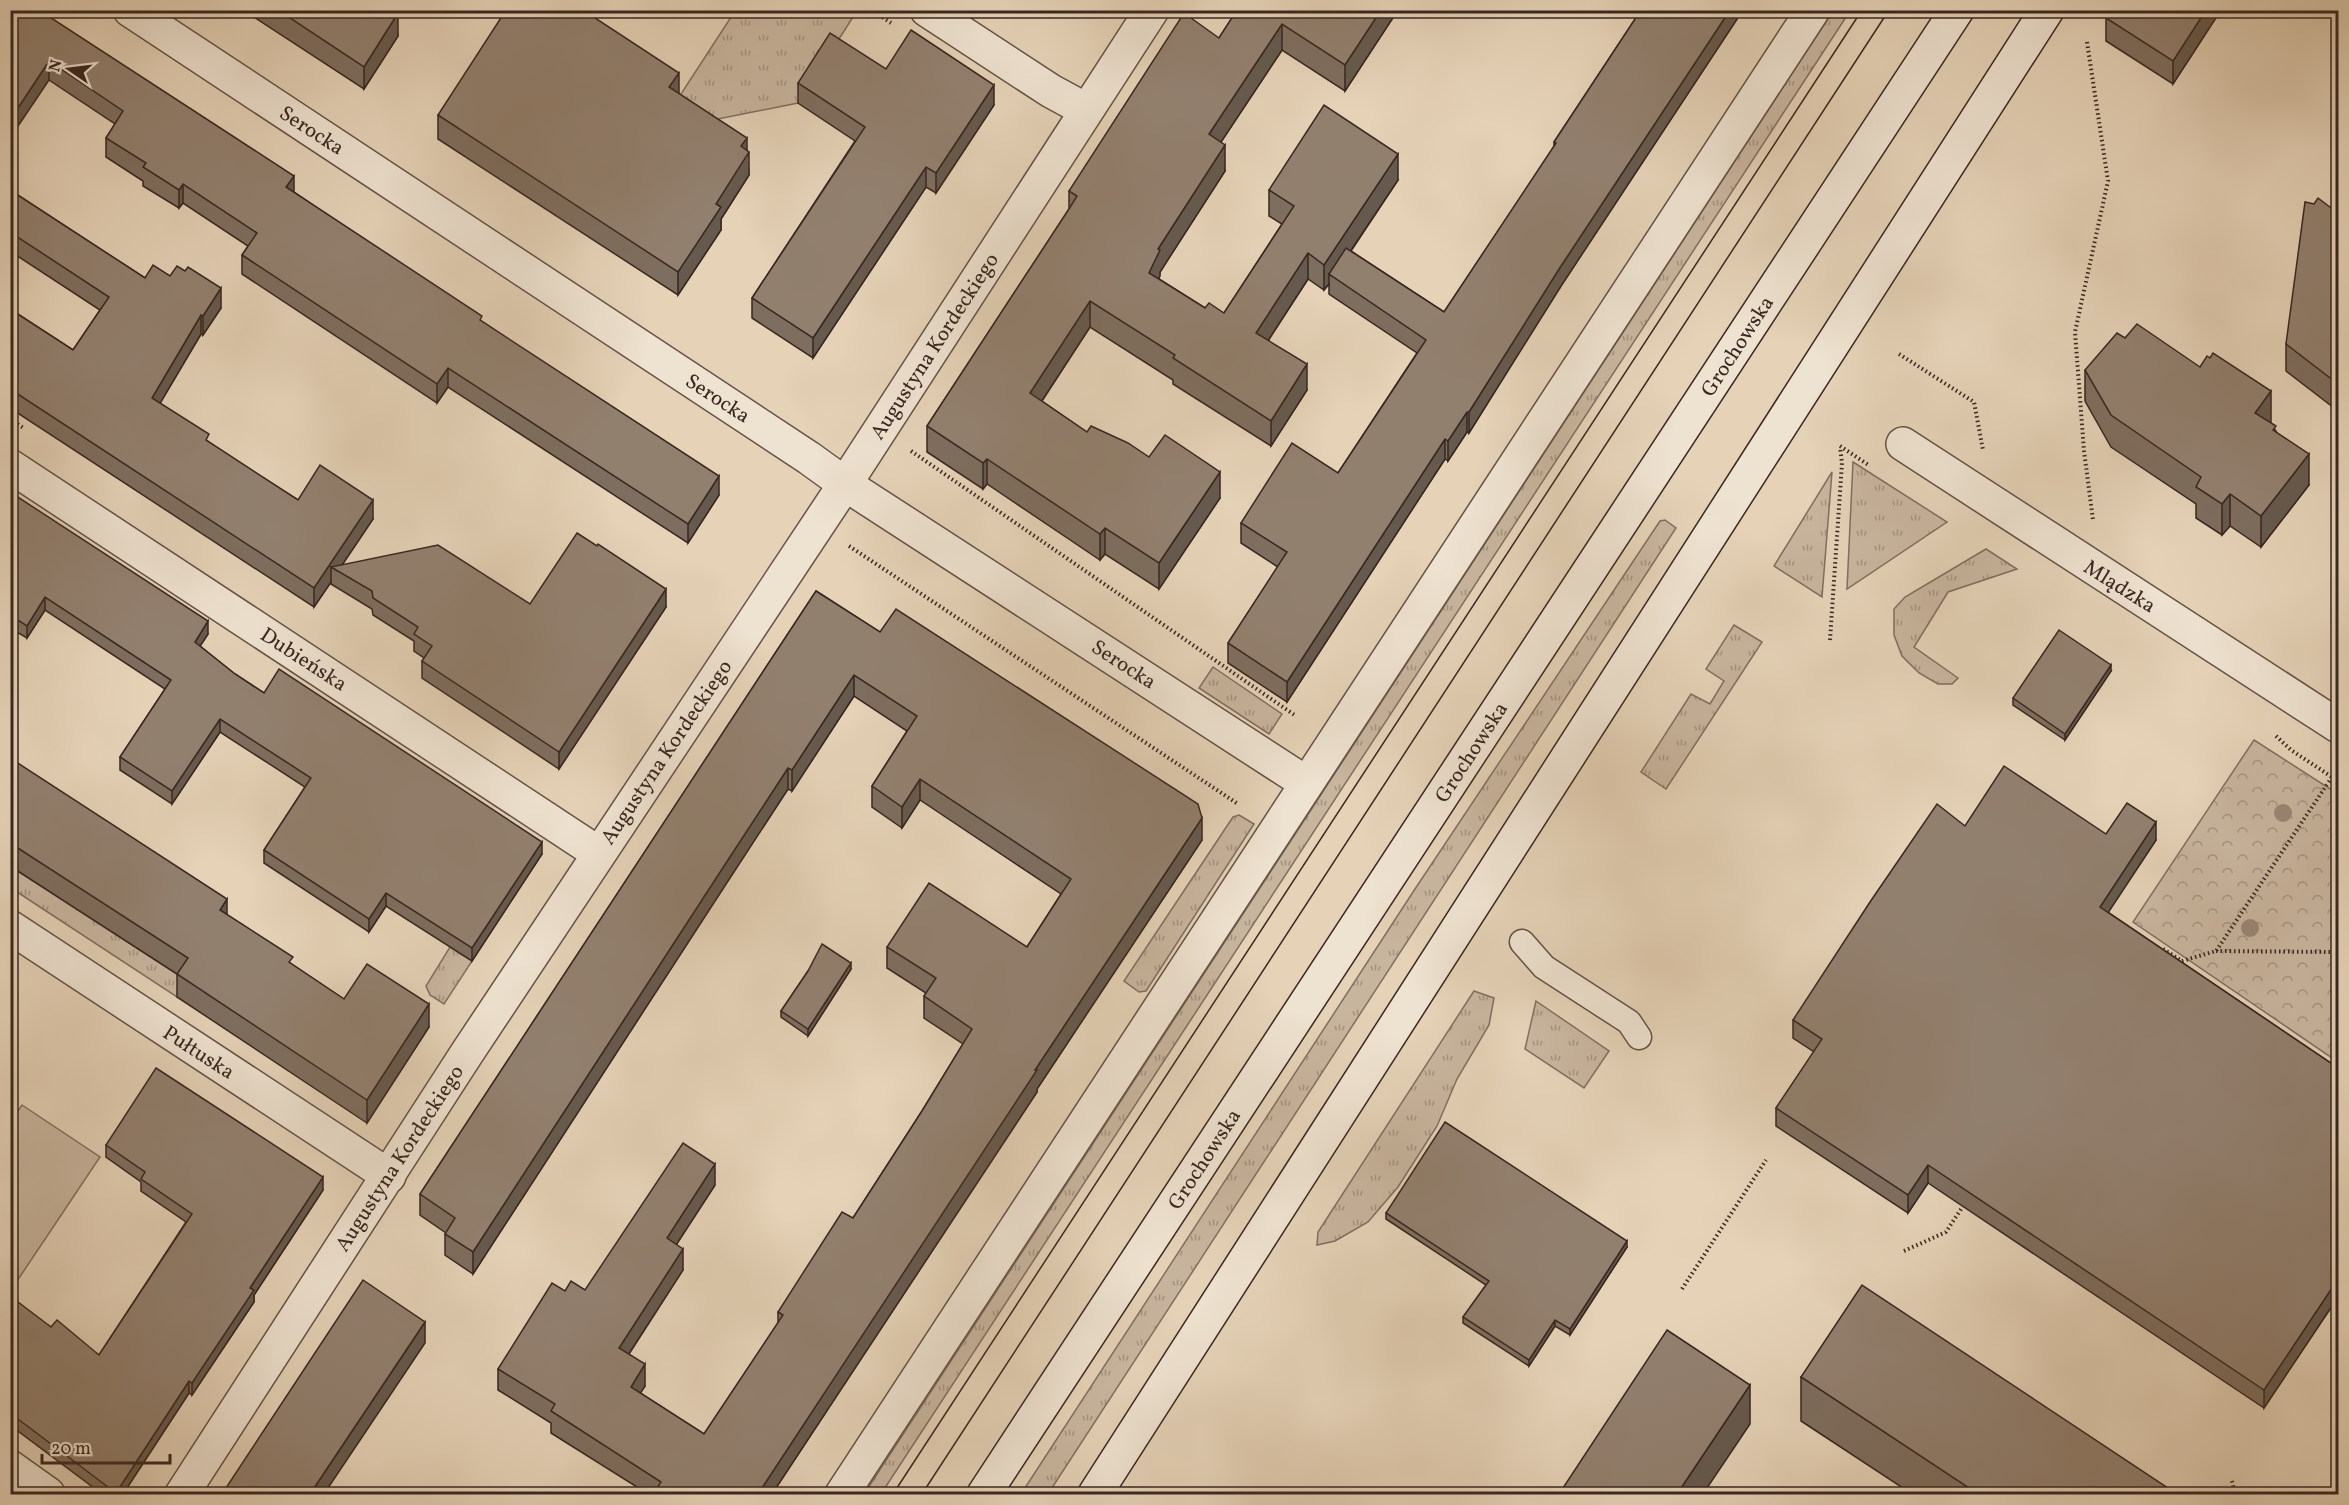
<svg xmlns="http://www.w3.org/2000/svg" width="2349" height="1505" font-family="Vollkorn,serif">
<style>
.grass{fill:url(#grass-tufts);stroke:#806e60;stroke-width:1.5}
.forest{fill:url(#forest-crowns);stroke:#806e60;stroke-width:1.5}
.garden{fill:#c8b59e;stroke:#806e60;stroke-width:1.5}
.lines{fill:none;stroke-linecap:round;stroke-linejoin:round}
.lane-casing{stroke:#645246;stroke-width:27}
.street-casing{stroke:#645246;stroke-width:36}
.secondary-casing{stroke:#392721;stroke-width:36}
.path{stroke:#392721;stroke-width:4;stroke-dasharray:1.5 3;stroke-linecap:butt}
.lane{stroke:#eee2d0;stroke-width:24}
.street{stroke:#eee2d0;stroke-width:33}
.secondary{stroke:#eee2d0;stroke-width:33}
.tram{stroke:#392721;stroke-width:1.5}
.tree{fill:#9a8776}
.wall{fill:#7e6e5f;stroke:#392721;stroke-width:1.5}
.shaded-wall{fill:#665a4e;stroke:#392721;stroke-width:1.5}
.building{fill:#92806f;stroke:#392721;stroke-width:1.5}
.labels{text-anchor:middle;stroke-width:4.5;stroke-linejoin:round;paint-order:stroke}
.street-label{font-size:21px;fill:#392721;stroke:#eee2d0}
</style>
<defs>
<pattern id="grass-tufts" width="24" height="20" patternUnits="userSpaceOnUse" patternTransform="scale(1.5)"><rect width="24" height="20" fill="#c8b59e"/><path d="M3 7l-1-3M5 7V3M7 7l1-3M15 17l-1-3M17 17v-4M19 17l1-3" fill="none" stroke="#a39380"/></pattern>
<pattern id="forest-crowns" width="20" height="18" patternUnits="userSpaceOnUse" patternTransform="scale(1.5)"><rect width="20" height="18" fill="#c8b59e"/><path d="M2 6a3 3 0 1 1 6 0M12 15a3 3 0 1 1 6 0" fill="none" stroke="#a39380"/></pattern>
</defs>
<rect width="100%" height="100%" fill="#e5d2b7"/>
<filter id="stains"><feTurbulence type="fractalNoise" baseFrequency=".00333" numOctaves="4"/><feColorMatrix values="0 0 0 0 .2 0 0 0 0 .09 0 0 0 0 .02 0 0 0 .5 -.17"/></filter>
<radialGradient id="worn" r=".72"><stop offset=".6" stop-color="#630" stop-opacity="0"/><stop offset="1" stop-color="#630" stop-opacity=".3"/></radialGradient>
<!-- grass -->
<g class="grass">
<polygon points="850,10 855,14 798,103 713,120 679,97 735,11"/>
<polygon points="1833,11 1850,11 881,1494 864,1494"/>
<polygon points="1853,462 1947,522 1847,589"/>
<polygon points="1832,472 1822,597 1774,566"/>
<polygon points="1665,520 1676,528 1048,1494 1021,1494 1415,889 1660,521"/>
<polygon points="1986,549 2017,569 1948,592 1914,647 1958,678 1952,684 1938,684 1919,673 1902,656 1894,635 1894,609 1905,597"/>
<polygon points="1734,625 1762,642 1666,789 1641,772 1691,694 1710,704 1724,681 1706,669"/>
<polygon points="1213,667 1282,714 1269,734 1199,688"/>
<polygon points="1239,815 1254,824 1146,991 1139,992 1124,981 1233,817"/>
<polygon points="10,866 188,981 177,997 11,888"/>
<polygon points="450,947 472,961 444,1004 430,995 426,986"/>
<polygon points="1474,991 1494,998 1489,1025 1457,1079 1437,1126 1398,1187 1368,1222 1335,1241 1317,1245 1318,1232"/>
<polygon points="1536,1001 1609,1051 1584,1088 1525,1049"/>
</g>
<!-- forest -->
<polygon class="forest" points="2254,740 2338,794 2338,1062 2133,922"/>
<!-- garden -->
<polygon class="garden" points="22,1105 100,1157 11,1290 11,1121"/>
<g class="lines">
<defs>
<polyline id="lane" points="1522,942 1544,967 1629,1022 1639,1037"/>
<g id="street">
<polyline points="130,10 809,458 845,484 1306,783"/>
<polyline points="927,10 1051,91 1086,110"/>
<polyline points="1903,444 2338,726"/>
<polyline points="10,466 598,853"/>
<polyline points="10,927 389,1176"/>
<polyline points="10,1467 48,1494"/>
<polyline points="182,1494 467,1053 845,484 1152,10"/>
<polyline points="842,1494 1813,10"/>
</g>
<g id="secondary">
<polyline points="984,1494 1957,10"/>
<polyline points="1095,1494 2047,10"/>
</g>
</defs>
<!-- lane casing -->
<use href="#lane" class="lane-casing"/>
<!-- street casing -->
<use href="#street" class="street-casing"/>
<!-- secondary casing -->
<use href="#secondary" class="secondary-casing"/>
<!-- path -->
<g class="path">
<polyline points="871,10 891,23"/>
<polyline points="2087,42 2108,181 2075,332 2084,451 2093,520"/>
<polyline points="1899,354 1974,402 1983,450"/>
<polyline points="10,419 25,429"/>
<polyline points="1840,446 1870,466"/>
<polyline points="911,451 1296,716"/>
<polyline points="849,546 1238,804"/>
<polyline points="1830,640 1842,463 1840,447"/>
<polyline points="2276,736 2291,750 2338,781"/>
<polyline points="2163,949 2182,961 2216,951 2332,777"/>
<polyline points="2216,951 2338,952"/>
<polyline points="1904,1251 1946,1232 1965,1203"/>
<polyline points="1682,1289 1766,1160"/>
<polyline points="2232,1481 2235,1494"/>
</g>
<!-- lane -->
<use href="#lane" class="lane"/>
<!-- street -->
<use href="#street" class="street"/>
<!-- secondary -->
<use href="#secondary" class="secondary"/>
<!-- tram -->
<g class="tram">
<polyline points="893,1494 1862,10"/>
<polyline points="922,1494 1889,10"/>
</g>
</g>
<!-- trees -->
<g class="tree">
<circle cx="2283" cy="813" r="9"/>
<circle cx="2250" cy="928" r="9"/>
</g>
<!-- wall -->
<g class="wall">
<polygon points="10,10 294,192 482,322 719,495 688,543 448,387 437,403 242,274 242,255 248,246 183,203 179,208 143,186 143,181 106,157 106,138 115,124 49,80"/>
<polygon points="243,10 395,10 398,36 364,89"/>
<polygon points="1237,10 1398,10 1345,91 1282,50 1221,142 1225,171 1160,272 1159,279 1205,308 1224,313 1282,224 1269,216 1269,190 1398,180 1351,251 1444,312 1554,147 1554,142 1641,10 1743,10 1561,286 1469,433 1467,432 1448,461 1445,459 1287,702 1228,663 1228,643 1278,567 1241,543 1241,523 1338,473 1417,353 1329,294 1329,284 1324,290 1308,279 1268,341 1307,390 1271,446 1173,384 1173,380 1090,327 1042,401 1087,432 1149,457 1220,498 1159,589 1105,554 1100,560 987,484 983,489 927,452 927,426 1069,209 1069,191 1219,38"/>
<polygon points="2110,10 2221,10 2173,84 2106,41 2106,18"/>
<polygon points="886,69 994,105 936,193 926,187 813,358 752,318 752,298 855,141 798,103 798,83"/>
<polygon points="438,115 747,150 749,175 721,219 721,230 678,295 438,139"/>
<polygon points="10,190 145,278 221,308 203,335 201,334 160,403 209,443 298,500 373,519 342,565 530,604 666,607 559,769 422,678 422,661 424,658 414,651 414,641 373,615 372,609 331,584 331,582 314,607 10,408 10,309 73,350 100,310 16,255 10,264"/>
<polygon points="2338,213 2338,411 2286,371 2286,344"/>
<polygon points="2125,338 2271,423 2309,485 2261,547 2230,526 2222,535 2196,518 2196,504 2111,447 2085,401 2085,370"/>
<polygon points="10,492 208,634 200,646 235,674 264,693 542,854 472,961 386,906 369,932 264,863 264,850 305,787 220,732 172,804 120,770 120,757 165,689 45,610 27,638 10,628"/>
<polygon points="816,591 1202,840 1037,1089 1037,1092 772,1494 648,1494 551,1433 551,1423 498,1390 498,1369 565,1291 585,1290 715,1185 676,1245 683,1270 629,1354 645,1386 640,1393 704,1434 778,1323 778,1312 853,1218 922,1111 963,1044 924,1018 924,996 926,993 887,968 887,947 1027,947 1061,894 920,800 902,828 872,807 872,786 907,731 854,696 792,791 788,789 724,887 473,1274 445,1255 445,1234 446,1233 420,1215 420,1194"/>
<polygon points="2338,642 2338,662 2335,659 2335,647"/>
<polygon points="2111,671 2065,740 2013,705 2013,698"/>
<polygon points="10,758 227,915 293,965 344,999 429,1027 367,1123 177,997 177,974 10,866"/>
<polygon points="1965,826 2106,834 2156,840 2108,912 2338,1068 2338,1297 2264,1408 1928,1183 1908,1213 1776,1126 1776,1108 1814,1052 1793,1038 1793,1020"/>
<polygon points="851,969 808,1036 781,1017 781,1011 808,971"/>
<polygon points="106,1145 323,1190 254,1295 254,1302 192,1395 189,1393 123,1494 102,1494 10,1425 10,1303 99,1355 186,1222 141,1191 141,1182 106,1157"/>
<polygon points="1386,1213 1627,1247 1570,1335 1555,1326 1529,1366 1463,1323 1463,1317 1486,1285 1386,1219"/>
<polygon points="1801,1377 2177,1494 1912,1494 1801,1421"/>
</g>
<!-- shaded-wall -->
<g class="shaded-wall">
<polygon points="1381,10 1398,10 1345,91 1345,65"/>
<polygon points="1730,10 1743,10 1561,286 1469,433 1469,412 1561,266"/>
<polygon points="2206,10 2221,10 2173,84 2173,61"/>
<polygon points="398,13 398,36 364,89 364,67"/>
<polygon points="1282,24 1282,50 1209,160 1209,134"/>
<polygon points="49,61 49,80 10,138 10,120"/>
<polygon points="679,73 679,97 669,87"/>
<polygon points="994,85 994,105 936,193 936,173"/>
<polygon points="747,138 747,156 749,152 749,175 721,219 721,230 678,295 678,272 716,204 741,146"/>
<polygon points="1225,145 1225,171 1160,272 1160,276 1149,298 1149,273 1158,249"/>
<polygon points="1398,154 1398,180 1333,277 1329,274 1329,284 1324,290 1324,265"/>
<polygon points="926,167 926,187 813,358 813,338"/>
<polygon points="294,176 294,195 286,187"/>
<polygon points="183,184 183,203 179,208 179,190"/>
<polygon points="16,236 16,255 10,264 10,245"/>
<polygon points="1308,253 1308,279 1256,359 1256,333"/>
<polygon points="221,288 221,308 203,335 203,316"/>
<polygon points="1090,301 1090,327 1030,419 1030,393"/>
<polygon points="201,315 201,334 152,417 152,398"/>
<polygon points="1307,364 1307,390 1271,446 1271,421"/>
<polygon points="448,368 448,387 437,403 437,384"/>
<polygon points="2271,391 2271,423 2255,445 2255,413"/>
<polygon points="1467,412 1467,432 1448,461 1448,441"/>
<polygon points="1445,439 1445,459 1287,702 1287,682"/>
<polygon points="2309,454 2309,485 2261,547 2261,516"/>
<polygon points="987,459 987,484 983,489 983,463"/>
<polygon points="1220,472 1220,498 1159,589 1159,563"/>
<polygon points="719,476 719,495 688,543 688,524"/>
<polygon points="2230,494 2230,526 2222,535 2222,504"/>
<polygon points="373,500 373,519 338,571 331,567 331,582 314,607 314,588"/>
<polygon points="1105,528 1105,554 1100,560 1100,534"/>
<polygon points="666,589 666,607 559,769 559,752"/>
<polygon points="45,597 45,610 27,638 27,626"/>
<polygon points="208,621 208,634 195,654 195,642"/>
<polygon points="2111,665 2111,671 2065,740 2065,734"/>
<polygon points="854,675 854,696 792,791 792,770"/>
<polygon points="12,713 12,735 10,737 10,715"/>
<polygon points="220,719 220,732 172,804 172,791"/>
<polygon points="788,768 788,789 724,887 473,1274 473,1252 724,866"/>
<polygon points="920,779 920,800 902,828 902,807"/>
<polygon points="1202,818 1202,840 1037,1089 1037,1092 772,1494 758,1494 1035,1070"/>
<polygon points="2156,822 2156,840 2100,925 2100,907"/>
<polygon points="542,842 542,854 472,961 472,948"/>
<polygon points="386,893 386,906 369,932 369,919"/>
<polygon points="227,899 227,922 220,910"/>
<polygon points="851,963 851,969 808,1036 808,1029"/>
<polygon points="429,1004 429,1027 367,1123 367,1100"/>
<polygon points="715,1164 715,1185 667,1259 667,1238"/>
<polygon points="1928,1165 1928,1183 1908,1213 1908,1195"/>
<polygon points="323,1177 323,1190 254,1295 254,1302 192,1395 192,1383 250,1288"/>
<polygon points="1627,1241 1627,1247 1570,1335 1570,1329"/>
<polygon points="683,1249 683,1270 619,1369 619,1348"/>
<polygon points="2338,1279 2338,1297 2264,1408 2264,1390"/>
<polygon points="1555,1320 1555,1326 1529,1366 1529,1360"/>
<polygon points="425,1322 425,1343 324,1494 310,1494"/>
<polygon points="645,1364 645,1386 631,1408 631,1387"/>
<polygon points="189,1381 189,1393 123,1494 116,1494 116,1493"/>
<polygon points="1750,1385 1750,1424 1703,1494 1677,1494"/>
</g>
<!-- building -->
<g class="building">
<polygon points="10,10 39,10 294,176 286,187 482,316 480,320 719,476 688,524 448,368 437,384 242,255 257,233 183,184 179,190 143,167 146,163 106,138 123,111 49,61 10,120"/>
<polygon points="278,10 395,10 398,13 364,67"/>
<polygon points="506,10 583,10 679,73 669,87 747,138 741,146 749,152 716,204 721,207 678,272 438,115"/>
<polygon points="1237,10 1381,10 1345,65 1282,24 1209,134 1225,145 1158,249 1160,250 1149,273 1205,308 1209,303 1224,313 1294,206 1269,190 1324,105 1398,154 1324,265 1308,253 1256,333 1307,364 1271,421 1173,358 1175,355 1090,301 1030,393 1087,432 1091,426 1128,443 1149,457 1165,435 1220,472 1159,563 1105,528 1100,534 987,459 983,463 927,426 1069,209 1077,196 1069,191 1184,13 1219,38"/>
<polygon points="1641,10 1730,10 1561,266 1469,412 1467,412 1448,441 1445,439 1287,682 1228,643 1287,552 1241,523 1292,443 1338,473 1426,340 1329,274 1346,248 1444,312 1556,143 1554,142"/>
<polygon points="2110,10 2206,10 2173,61 2106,18"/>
<polygon points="911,30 994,85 936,173 926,167 813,338 752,298 865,127 798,83 830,33 886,69"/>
<polygon points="10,190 145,278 153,265 170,276 177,266 185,271 188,267 221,288 203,316 201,315 152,398 209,434 206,440 298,500 320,465 373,500 314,588 10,389 10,309 73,350 109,297 16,236 10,245"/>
<polygon points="2318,198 2338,213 2338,384 2286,344 2305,202 2314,204"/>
<polygon points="2137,324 2200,367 2207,356 2210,358 2213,353 2271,391 2255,413 2276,426 2273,430 2309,454 2261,516 2230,494 2222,504 2196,487 2201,477 2111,415 2085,370 2117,333 2125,338"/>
<polygon points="10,492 208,621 195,642 235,674 264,693 279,669 542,842 472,948 386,893 369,919 264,850 311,778 220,719 172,791 120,757 171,680 45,597 27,626 10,615"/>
<polygon points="577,533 597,546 598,544 666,589 559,752 422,661 432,646 414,634 418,627 373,598 372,591 331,567 438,545 530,604"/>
<polygon points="816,591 880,632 896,609 1198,804 1202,818 1035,1070 1037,1070 758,1494 653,1494 661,1482 551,1411 555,1404 498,1369 552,1283 565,1291 571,1281 585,1290 683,1143 715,1164 667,1238 683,1249 619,1348 645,1364 631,1387 704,1434 783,1315 778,1312 842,1212 853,1218 922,1111 972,1029 924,996 936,978 887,947 929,883 1027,947 1071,879 920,779 902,807 872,786 917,716 854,675 792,770 788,768 724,866 473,1252 445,1234 455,1218 420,1194"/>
<polygon points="2059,630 2111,665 2065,734 2013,698"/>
<polygon points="2338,642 2338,649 2335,647"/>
<polygon points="10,758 227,899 220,910 293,957 289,962 344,999 367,964 429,1004 367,1100 177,974 188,958 10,843"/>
<polygon points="2004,766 2106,834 2127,803 2156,822 2100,907 2338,1068 2338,1279 2264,1390 1928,1165 1908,1195 1776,1108 1822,1039 1793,1020 1870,902 1937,804 1965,826"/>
<polygon points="822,944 851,963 808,1029 781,1011 808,971"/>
<polygon points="156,1068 323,1177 250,1288 254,1290 192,1383 189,1381 116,1493 10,1413 10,1303 14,1299 51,1327 57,1320 99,1355 192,1214 141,1179 145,1172 106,1145"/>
<polygon points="1445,1122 1627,1241 1570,1329 1555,1320 1529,1360 1463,1317 1489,1281 1386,1213"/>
<polygon points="363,1280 425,1322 310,1494 222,1494"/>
<polygon points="1862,1285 2177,1494 1978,1494 1801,1377"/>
<polygon points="1667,1330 1750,1385 1677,1494 1559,1494"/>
</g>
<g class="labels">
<!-- street labels -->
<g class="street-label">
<text transform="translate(312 130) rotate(33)" y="7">Serocka</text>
<text transform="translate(934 346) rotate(-57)" y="7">Augustyna Kordeckiego</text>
<text transform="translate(1737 346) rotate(-57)" y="7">Grochowska</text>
<text transform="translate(718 398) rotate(33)" y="7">Serocka</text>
<text transform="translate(2120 586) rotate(32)" y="7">Mlądzka</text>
<text transform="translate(304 659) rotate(33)" y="7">Dubieńska</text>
<text transform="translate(1124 664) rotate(33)" y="7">Serocka</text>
<text transform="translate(666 752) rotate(-56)" y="7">Augustyna Kordeckiego</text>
<text transform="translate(1471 752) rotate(-57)" y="7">Grochowska</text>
<text transform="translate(199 1052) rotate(33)" y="7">Pułtuska</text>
<text transform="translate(399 1158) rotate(-57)" y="7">Augustyna Kordeckiego</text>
<text transform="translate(1204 1159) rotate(-57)" y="7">Grochowska</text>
</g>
</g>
<!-- margin -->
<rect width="2349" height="1505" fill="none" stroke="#e5d2b7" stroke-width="36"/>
<rect x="12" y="12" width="2325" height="1481" fill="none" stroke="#392721" stroke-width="3"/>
<rect x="18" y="18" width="2313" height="1469" fill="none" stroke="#392721" stroke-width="1.5"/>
<!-- north arrow -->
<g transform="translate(69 69) rotate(284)" stroke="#eee2d0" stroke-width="4.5" paint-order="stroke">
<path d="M0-4.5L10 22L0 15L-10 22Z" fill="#392721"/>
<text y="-9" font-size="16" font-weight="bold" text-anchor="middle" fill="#392721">N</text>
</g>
<!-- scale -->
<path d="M42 1454v9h128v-9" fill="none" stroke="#392721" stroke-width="3"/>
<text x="51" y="1454" font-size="18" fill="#392721" stroke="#eee2d0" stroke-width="4.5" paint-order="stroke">20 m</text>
<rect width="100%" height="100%" filter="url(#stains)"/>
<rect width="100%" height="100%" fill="url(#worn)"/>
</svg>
